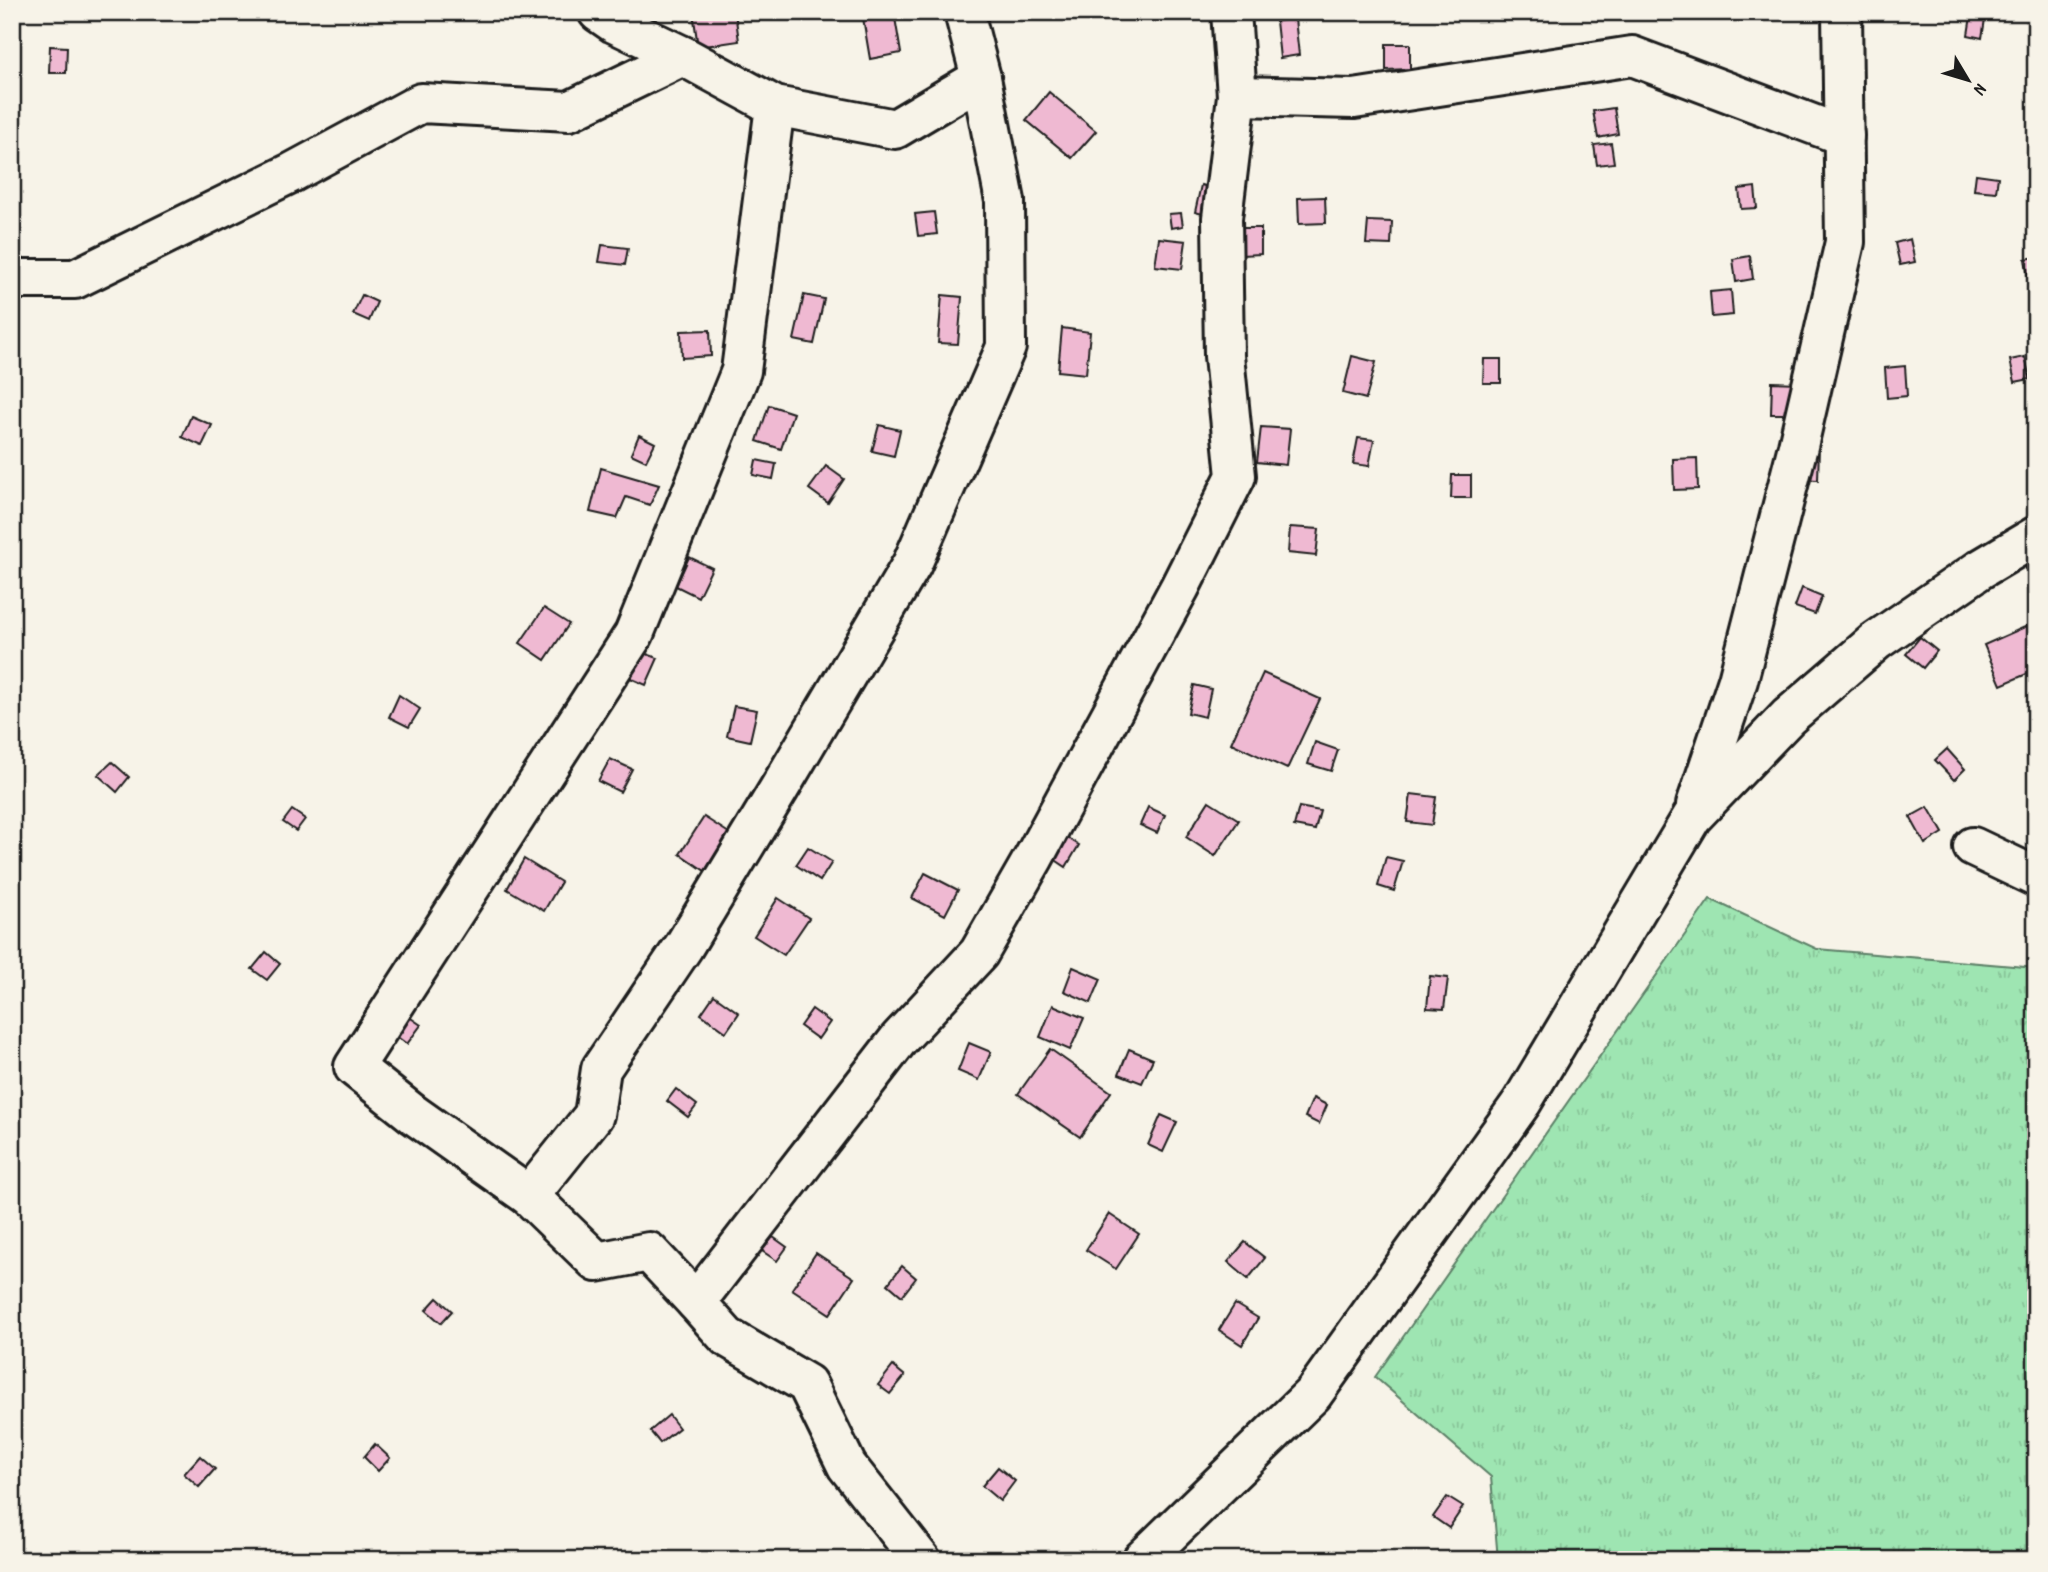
<svg xmlns="http://www.w3.org/2000/svg" width="2048" height="1572" font-family="Dekko,sans-serif">
<style>
.grass{fill:url(#grass-tufts);stroke:#5d8067;stroke-width:2}
.building{fill:#efb9d2;stroke:#1c1c1c;stroke-width:2}
.lines{fill:none;stroke-linecap:round;stroke-linejoin:round}
.minor-casing{stroke:#1c1c1c;stroke-width:44}
.minor{stroke:#f7f3e8;stroke-width:38}
</style>
<defs>
<pattern id="grass-tufts" width="24" height="20" patternUnits="userSpaceOnUse" patternTransform="scale(1.75)"><rect width="24" height="20" fill="#9ee5b2"/><path d="M3 7l-1-3M5 7V3M7 7l1-3M15 17l-1-3M17 17v-4M19 17l1-3" fill="none" stroke="#88c498"/></pattern>
</defs>
<rect width="100%" height="100%" fill="#f7f3e8"/>
<filter id="ink" filterUnits="userSpaceOnUse"><feTurbulence type="fractalNoise" baseFrequency=".0143" numOctaves="2"/><feDisplacementMap in="SourceGraphic" scale="14" xChannelSelector="R" yChannelSelector="G"/><feConvolveMatrix kernelMatrix="1 2 1 2 8 2 1 2 1" color-interpolation-filters="sRGB"/></filter>
<g filter="url(#ink)">
<!-- grass -->
<polygon class="grass" points="1710,899 1817,949 2036,968 2036,1560 1498,1560 1491,1477 1375,1377"/>
<!-- building -->
<g class="building">
<polygon points="693,12 735,12 739,41 698,47"/>
<polygon points="862,12 894,12 901,53 870,59"/>
<polygon points="1971,16 1985,19 1982,38 1968,35"/>
<polygon points="1295,19 1299,55 1280,58 1276,21"/>
<polygon points="1386,44 1410,44 1410,69 1386,70"/>
<polygon points="50,46 67,47 66,73 49,73"/>
<polygon points="1049,92 1096,131 1072,158 1026,120"/>
<polygon points="1614,108 1618,134 1598,138 1593,111"/>
<polygon points="1611,143 1614,163 1597,165 1594,145"/>
<polygon points="1976,174 1998,177 1996,192 1974,190"/>
<polygon points="1201,185 1216,189 1210,216 1195,212"/>
<polygon points="1755,187 1757,208 1741,209 1739,189"/>
<polygon points="1325,197 1326,223 1299,224 1298,198"/>
<polygon points="934,212 937,234 918,236 915,214"/>
<polygon points="1181,213 1183,226 1171,228 1169,214"/>
<polygon points="1368,221 1392,222 1391,245 1366,244"/>
<polygon points="1241,228 1261,228 1261,254 1241,255"/>
<polygon points="1159,238 1186,241 1182,269 1155,266"/>
<polygon points="1910,239 1915,262 1900,265 1895,243"/>
<polygon points="602,245 628,248 625,265 599,262"/>
<polygon points="1750,256 1753,279 1736,282 1733,259"/>
<polygon points="2036,257 2036,280 2029,281 2025,259"/>
<polygon points="1731,290 1733,315 1712,317 1710,292"/>
<polygon points="362,295 377,302 369,321 353,314"/>
<polygon points="804,295 824,299 814,344 794,340"/>
<polygon points="942,295 962,297 958,344 938,343"/>
<polygon points="1062,328 1090,332 1086,374 1058,371"/>
<polygon points="710,330 711,356 682,358 681,331"/>
<polygon points="1352,356 1376,362 1366,399 1343,393"/>
<polygon points="2025,357 2030,379 2015,382 2010,360"/>
<polygon points="1484,359 1501,359 1501,383 1483,383"/>
<polygon points="1905,366 1907,396 1887,398 1885,368"/>
<polygon points="1772,382 1798,383 1797,414 1771,414"/>
<polygon points="769,405 793,413 781,449 757,441"/>
<polygon points="191,416 212,425 202,446 182,437"/>
<polygon points="879,425 900,430 894,456 872,451"/>
<polygon points="1261,427 1290,429 1286,465 1257,462"/>
<polygon points="639,435 655,443 646,461 631,454"/>
<polygon points="1358,438 1374,440 1369,466 1353,464"/>
<polygon points="1798,446 1819,447 1818,480 1798,479"/>
<polygon points="1697,458 1698,489 1674,490 1673,459"/>
<polygon points="756,460 776,464 773,479 753,475"/>
<polygon points="826,466 844,479 828,503 809,489"/>
<polygon points="601,468 659,485 650,505 626,497 617,518 590,512"/>
<polygon points="1452,475 1471,475 1471,498 1451,498"/>
<polygon points="1290,527 1319,529 1316,556 1288,553"/>
<polygon points="2036,551 2036,581 2033,582 2021,559"/>
<polygon points="689,557 712,568 698,597 676,586"/>
<polygon points="1802,588 1822,596 1815,614 1795,607"/>
<polygon points="544,608 569,624 545,660 520,643"/>
<polygon points="2027,626 2036,646 2036,670 2001,685 1984,645"/>
<polygon points="1920,637 1937,651 1923,668 1906,654"/>
<polygon points="641,652 658,658 646,685 630,678"/>
<polygon points="1263,673 1320,699 1287,769 1231,743"/>
<polygon points="1194,685 1211,689 1205,717 1188,713"/>
<polygon points="399,695 420,709 409,727 389,717"/>
<polygon points="734,706 757,710 750,741 727,736"/>
<polygon points="1315,742 1338,750 1331,771 1308,764"/>
<polygon points="1947,749 1965,769 1954,780 1935,760"/>
<polygon points="610,759 632,769 620,792 598,781"/>
<polygon points="112,762 129,777 117,792 98,775"/>
<polygon points="1411,794 1436,797 1432,825 1407,822"/>
<polygon points="1209,801 1239,820 1215,856 1186,837"/>
<polygon points="1148,807 1165,815 1157,833 1140,825"/>
<polygon points="1299,807 1320,811 1315,830 1294,826"/>
<polygon points="1928,807 1943,833 1925,844 1910,817"/>
<polygon points="292,810 305,819 296,831 283,822"/>
<polygon points="704,817 729,833 705,871 680,854"/>
<polygon points="1064,836 1079,845 1066,867 1051,857"/>
<polygon points="808,847 832,862 820,881 796,865"/>
<polygon points="1386,857 1403,861 1394,891 1378,886"/>
<polygon points="524,859 561,882 544,911 507,889"/>
<polygon points="925,873 958,890 945,915 912,898"/>
<polygon points="778,898 809,918 784,955 754,936"/>
<polygon points="266,952 280,964 267,980 252,969"/>
<polygon points="1073,967 1101,979 1091,1003 1064,991"/>
<polygon points="1430,976 1448,978 1444,1009 1427,1008"/>
<polygon points="714,995 739,1013 726,1032 701,1014"/>
<polygon points="1053,1005 1084,1018 1070,1050 1040,1037"/>
<polygon points="812,1009 830,1022 818,1039 800,1026"/>
<polygon points="402,1012 421,1025 407,1044 389,1031"/>
<polygon points="969,1043 991,1052 979,1080 958,1071"/>
<polygon points="1050,1049 1111,1092 1080,1137 1018,1094"/>
<polygon points="1129,1049 1153,1059 1142,1083 1119,1074"/>
<polygon points="676,1089 697,1105 688,1117 667,1101"/>
<polygon points="1313,1098 1327,1105 1319,1124 1305,1117"/>
<polygon points="1161,1115 1177,1122 1163,1152 1148,1145"/>
<polygon points="1109,1214 1139,1234 1116,1269 1086,1250"/>
<polygon points="773,1237 787,1247 777,1261 762,1251"/>
<polygon points="1245,1242 1265,1258 1248,1279 1228,1262"/>
<polygon points="816,1253 854,1278 830,1314 792,1289"/>
<polygon points="902,1266 916,1278 902,1296 888,1284"/>
<polygon points="437,1298 452,1311 441,1323 426,1310"/>
<polygon points="1235,1304 1258,1318 1242,1345 1219,1330"/>
<polygon points="893,1366 905,1376 890,1394 878,1385"/>
<polygon points="669,1415 679,1428 660,1443 650,1431"/>
<polygon points="375,1444 390,1458 378,1471 364,1457"/>
<polygon points="200,1456 215,1469 199,1487 184,1474"/>
<polygon points="998,1467 1015,1481 1000,1501 982,1486"/>
<polygon points="1447,1497 1463,1507 1449,1528 1433,1517"/>
</g>
<g class="lines">
<defs>
<g id="minor">
<polyline points="598,12 614,23 683,56"/>
<polyline points="1237,96 1354,99 1632,56 1844,136"/>
<polyline points="12,279 75,279 293,172 421,103 569,111 683,56 775,106 895,129 981,78"/>
<polyline points="1696,805 1738,680 1798,446 1845,242 1842,12"/>
<polyline points="1973,847 2036,877"/>
<polyline points="529,1196 594,1115 601,1069 684,946 779,789 912,564 1006,347 1005,201 981,78 964,12"/>
<polyline points="696,1302 649,1252 597,1262 529,1196 413,1114 354,1067 634,634 741,371 775,106"/>
<polyline points="921,1560 847,1466 807,1384 727,1337 696,1302 899,1039 979,953 1034,857 1180,587 1236,476 1224,356 1222,218 1237,96 1231,12"/>
<polyline points="1142,1560 1313,1394 1522,1102 1692,817 1788,717 1876,641 1979,570 2036,536"/>
</g>
</defs>
<!-- minor casing -->
<use href="#minor" class="minor-casing"/>
<!-- minor -->
<use href="#minor" class="minor"/>
</g>
</g>
<!-- margin -->
<rect width="2048" height="1572" fill="none" stroke="#f7f3e8" stroke-width="42"/>
<rect x="21" y="21" width="2006" height="1530" fill="none" stroke="#1c1c1c" stroke-width="2.5" filter="url(#ink)"/>
<!-- north arrow -->
<g transform="translate(1968 80) rotate(128)" stroke="#f7f3e8" stroke-width="5" paint-order="stroke">
<path d="M0-5L12 26L0 18L-12 26Z" fill="#1c1c1c"/>
<text y="-10" font-size="19" font-weight="bold" text-anchor="middle" fill="#1c1c1c">N</text>
</g>
</svg>
